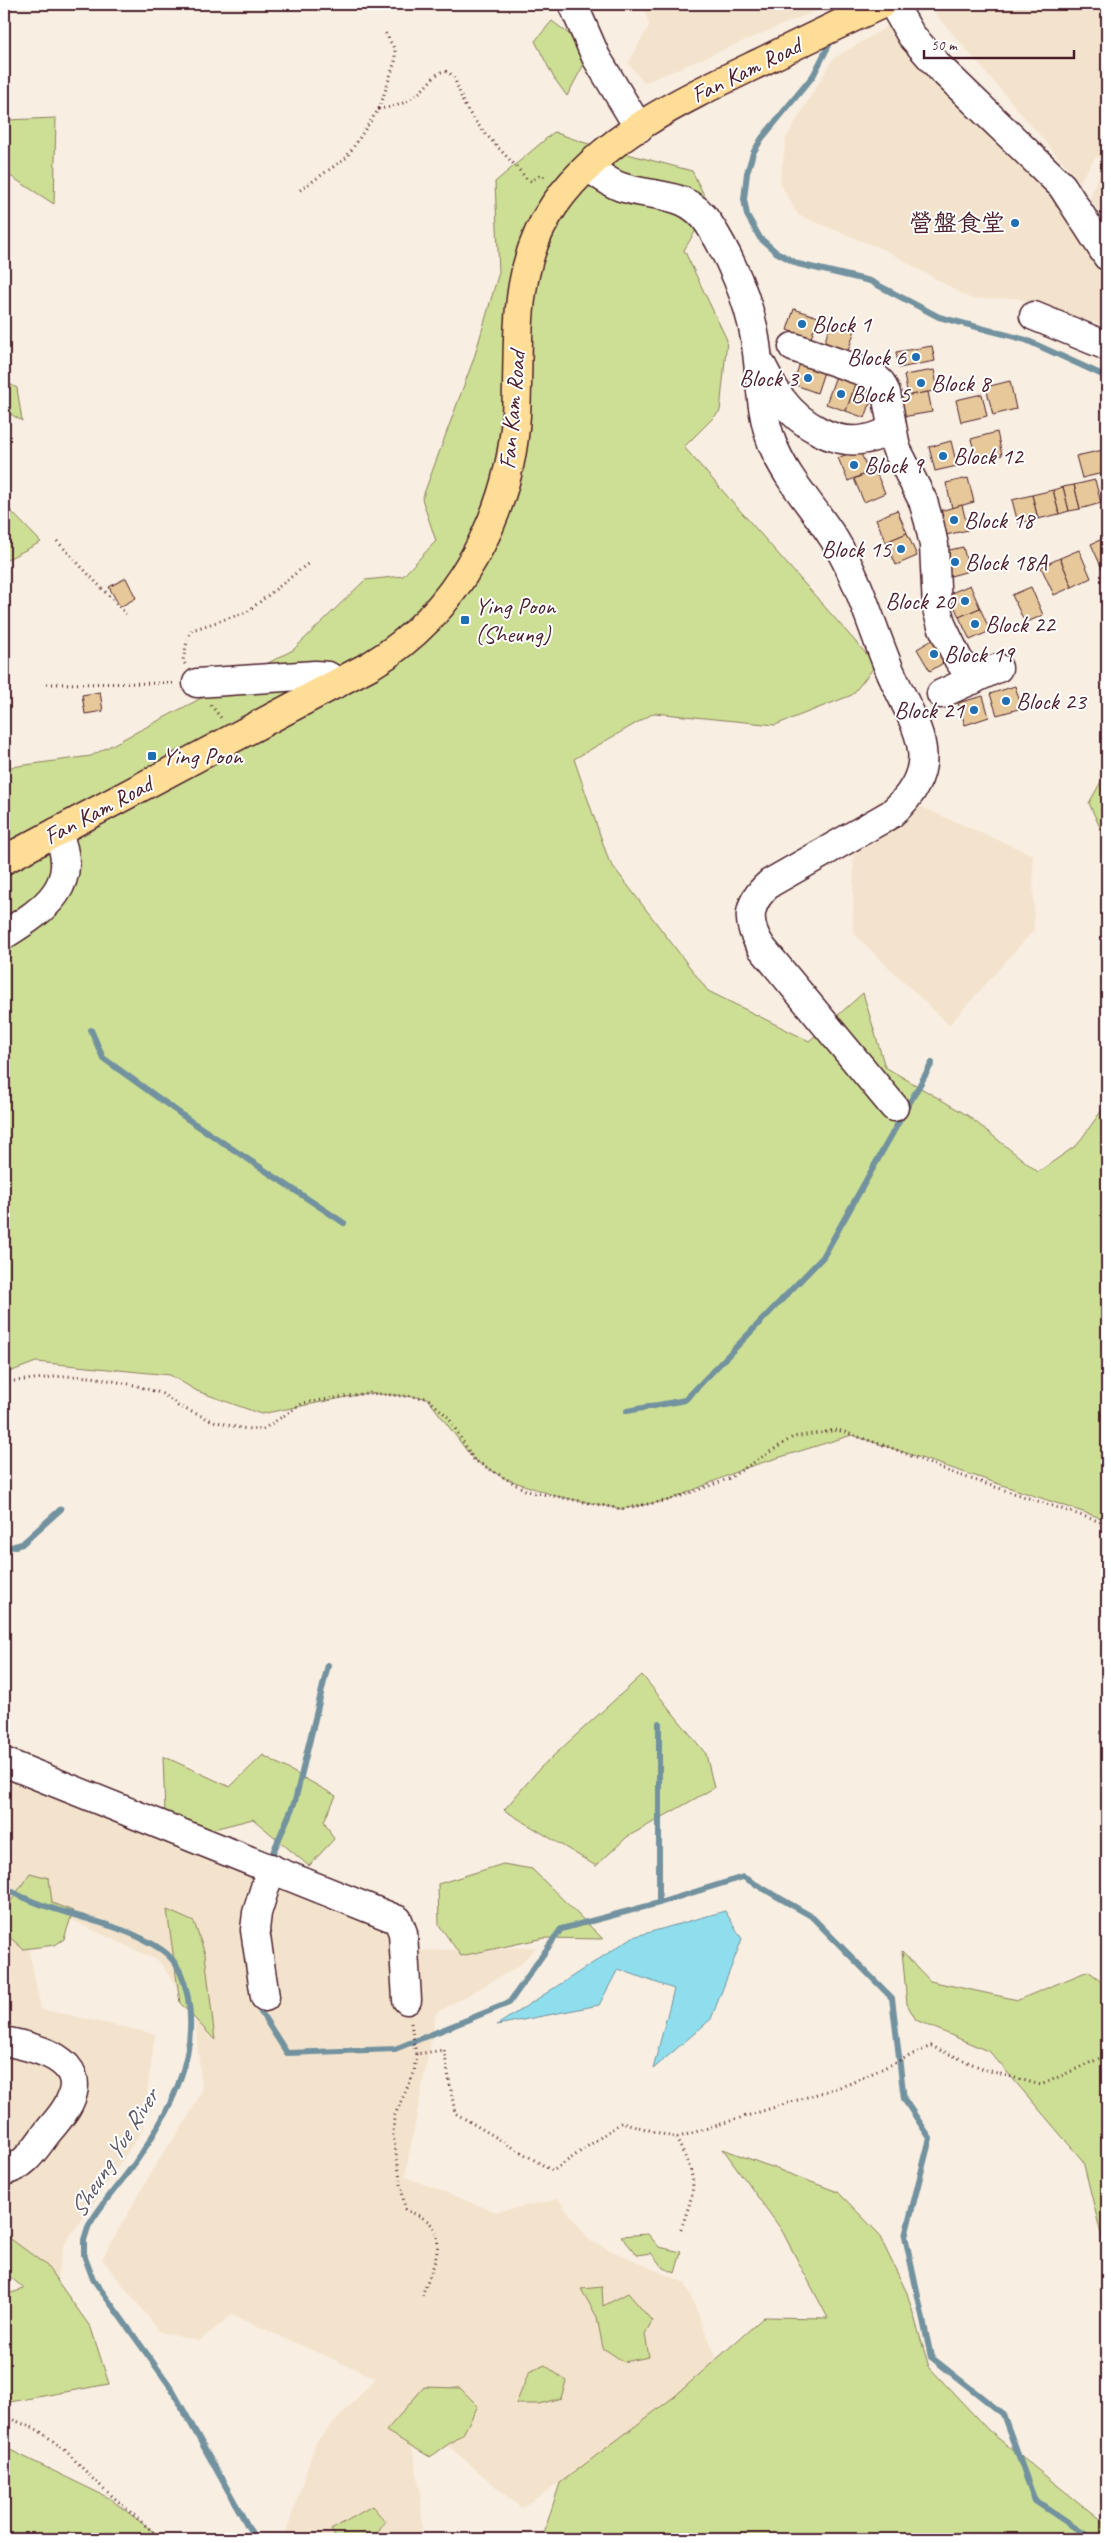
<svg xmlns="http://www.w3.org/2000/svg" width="1111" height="2543" font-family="Caveat,'LXGW WenKai TC',sans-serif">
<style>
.built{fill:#f3e3cc}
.green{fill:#cddf94;stroke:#8c7f60}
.water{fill:#8fdeed;stroke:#73929f}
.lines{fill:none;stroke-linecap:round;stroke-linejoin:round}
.stream{stroke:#73929f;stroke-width:6}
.building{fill:#e7c89a;stroke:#4a1f2b}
.minor-casing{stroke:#4a1f2b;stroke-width:31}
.major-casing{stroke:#4a1f2b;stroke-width:31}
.path{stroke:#4a1f2b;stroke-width:3;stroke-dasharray:1 4;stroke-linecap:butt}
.minor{stroke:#fff;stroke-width:28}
.major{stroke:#fedd96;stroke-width:28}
.poi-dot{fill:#1f6fb2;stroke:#fff;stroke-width:2}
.labels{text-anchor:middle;stroke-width:4;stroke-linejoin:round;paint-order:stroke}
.street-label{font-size:24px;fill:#4a1f2b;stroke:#fff}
.poi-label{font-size:24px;fill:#4a1f2b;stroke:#fff;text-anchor:start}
.water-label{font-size:25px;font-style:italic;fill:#5f5865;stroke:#fff}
</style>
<rect width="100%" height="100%" fill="#f8eee1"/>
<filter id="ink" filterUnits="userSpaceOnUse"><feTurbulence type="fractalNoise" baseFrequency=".02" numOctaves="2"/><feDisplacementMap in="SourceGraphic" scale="10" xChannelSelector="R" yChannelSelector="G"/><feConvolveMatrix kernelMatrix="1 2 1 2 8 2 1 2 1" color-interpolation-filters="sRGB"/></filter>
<g filter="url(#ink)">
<!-- built -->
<g class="built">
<polygon points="644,4 825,4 825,7 644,83 628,63 649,26"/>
<polygon points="951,4 1107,4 1107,160 1095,157 1080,182 935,13"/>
<polygon points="890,25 1042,179 1107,284 1107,326 1016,298 971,299 887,251 798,215 780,183 786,138 833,59"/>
<polygon points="1102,164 1107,166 1107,225 1090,199"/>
<polygon points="889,793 1033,855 1034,930 949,1025 853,933 854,821"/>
<polygon points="8,1752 406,1918 414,1951 536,1947 519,1966 436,2013 405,2177 496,2212 558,2199 590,2241 685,2283 724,2376 521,2508 405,2409 421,2495 422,2539 284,2539 316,2442 376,2378 232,2315 199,2341 160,2332 102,2259 156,2164 186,2121 202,2091 194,2011 159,1961 4,1888 4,1822"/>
<polygon points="4,1922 26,1937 41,2009 155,2034 142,2131 64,2245 53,2294 4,2256"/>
</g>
<!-- green -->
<g class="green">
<polygon points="552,21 569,34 585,62 567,96 554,78 535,41"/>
<polygon points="4,116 7,120 56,118 54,204 4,172"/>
<polygon points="554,132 582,142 692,171 710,207 684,250 727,340 720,411 684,447 876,665 852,695 775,725 654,713 574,759 609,861 708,991 809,1041 863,993 885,1067 967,1115 1038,1172 1077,1145 1107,1103 1107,1520 852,1435 745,1468 670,1500 621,1509 556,1496 506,1479 474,1460 427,1398 367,1393 261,1414 197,1391 170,1375 36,1362 4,1374 4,768 91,756 293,650 365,580 403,576 436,541 422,499 474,358 499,272 495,182"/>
<polygon points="4,381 17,388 22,421 4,410"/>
<polygon points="4,504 41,542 4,561"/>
<polygon points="1107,771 1107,843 1089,803"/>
<polygon points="642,1675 706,1754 714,1788 627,1837 596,1866 504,1810 540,1768"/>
<polygon points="263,1755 336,1796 324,1821 334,1839 309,1866 253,1819 166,1841 163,1756 230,1787"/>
<polygon points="503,1864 532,1869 603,1939 544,1938 461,1956 439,1925 438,1884"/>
<polygon points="30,1873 49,1878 52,1903 73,1911 64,1939 55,1945 23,1949 4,1932 4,1911"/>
<polygon points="167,1910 194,1922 205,1954 215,2040 180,2003"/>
<polygon points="902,1951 930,1981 1018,2000 1088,1971 1107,1985 1107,2277 1101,2234 1083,2161 990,2052 916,2020 907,2004"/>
<polygon points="723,2149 838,2192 878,2233 907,2293 929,2367 989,2431 1107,2525 1107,2539 542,2539 560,2483 675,2396 764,2317 828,2318 781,2229"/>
<polygon points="4,2234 46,2265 91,2328 109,2384 10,2402 4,2398 4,2295 24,2289 4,2271"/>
<polygon points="648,2234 659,2247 681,2252 675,2273 663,2268 651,2253 637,2255 621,2236"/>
<polygon points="602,2287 603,2306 628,2293 652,2321 645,2334 649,2357 624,2362 603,2348 597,2317 581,2289"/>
<polygon points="545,2365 566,2381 561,2398 539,2404 516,2404 529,2372"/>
<polygon points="424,2387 460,2388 478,2406 463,2434 430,2457 386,2431"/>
<polygon points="4,2447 109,2498 163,2539 4,2539"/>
<polygon points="372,2506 385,2521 373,2539 337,2539 331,2530"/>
</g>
<!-- water -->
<polygon class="water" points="725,1911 742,1939 711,2019 653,2069 674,1989 618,1969 599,2005 497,2025 633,1937"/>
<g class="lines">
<!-- stream -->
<g class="stream">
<polyline points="837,7 838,4"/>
<polyline points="831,41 813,76 762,138 753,153 747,173 744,199 747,215 760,238 776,252 798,264 870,281 939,317 1026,340 1107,377"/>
<polyline points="91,1030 103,1058 189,1120 344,1223"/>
<polyline points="627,1411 685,1400 823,1257 932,1063"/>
<polyline points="4,1549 22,1544 61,1509"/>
<polyline points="659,1723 659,1903"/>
<polyline points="269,1862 295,1801 328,1665"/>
<path d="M 4,1887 C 52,1917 115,1918 162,1950 C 179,1962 184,1979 188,1998 C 199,2058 168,2115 135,2163 C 119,2185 101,2204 88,2227 L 84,2240 L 84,2255 L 93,2279 L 170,2386 L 255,2539"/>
<polyline points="255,2003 287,2053 395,2049 509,2003 561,1929 659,1903 743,1877 811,1916 892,1998 904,2099 930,2138 905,2236 931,2357 1003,2414 1035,2501 1092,2539"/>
</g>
</g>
<!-- building -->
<g class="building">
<polygon points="794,309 818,317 811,338 787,330"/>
<polygon points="832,322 855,330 848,351 824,343"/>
<polygon points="932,346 935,361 899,368 896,352"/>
<polygon points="800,363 824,372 817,393 793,384"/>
<polygon points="934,370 938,390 908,396 904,375"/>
<polygon points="836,376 856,383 846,411 826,404"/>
<polygon points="1010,381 1016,409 993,415 986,387"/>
<polygon points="856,383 875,389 865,418 846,411"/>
<polygon points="928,392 932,412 902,417 898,397"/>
<polygon points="982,394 987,416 961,422 956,400"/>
<polygon points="997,432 1002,455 977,461 971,439"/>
<polygon points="951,441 957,466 935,471 929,447"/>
<polygon points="859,449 869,472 848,481 838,458"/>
<polygon points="1103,450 1107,472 1082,478 1076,456"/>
<polygon points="875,470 885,493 864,502 854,479"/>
<polygon points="968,478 974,502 952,508 946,483"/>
<polygon points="1095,480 1101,503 1080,509 1074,485"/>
<polygon points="1074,485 1080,509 1069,511 1063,487"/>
<polygon points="1063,487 1069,511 1059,514 1053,490"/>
<polygon points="1053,490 1059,514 1038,519 1032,495"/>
<polygon points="1032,495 1038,519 1018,523 1012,500"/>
<polygon points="962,505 968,530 946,535 940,511"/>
<polygon points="897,510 907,533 886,542 876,519"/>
<polygon points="907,533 917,556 896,565 886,542"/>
<polygon points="1107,537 1107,571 1104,573 1091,544"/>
<polygon points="963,547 969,571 947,577 941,552"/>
<polygon points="1079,550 1091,578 1072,587 1060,558"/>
<polygon points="1060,558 1072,587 1054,595 1041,567"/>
<polygon points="126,578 136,598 120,607 109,587"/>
<polygon points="970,585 980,608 959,617 949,594"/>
<polygon points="1031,587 1043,615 1025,623 1012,595"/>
<polygon points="980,608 990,631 970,640 959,617"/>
<polygon points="937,637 950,659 930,671 917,649"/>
<polygon points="1015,686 1022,708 997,715 990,694"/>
<polygon points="100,692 103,711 85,714 82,695"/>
<polygon points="983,696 989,717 965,725 958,703"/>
</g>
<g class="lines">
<defs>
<g id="minor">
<polyline points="573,4 596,57 639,128"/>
<polyline points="893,4 911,35 940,68 1062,186 1107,256"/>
<path d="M 588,167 C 598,174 609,183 621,187 C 654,198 687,190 709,224 C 730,256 749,301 755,338 C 761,373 759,408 772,443 C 786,479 813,506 834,539 C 859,580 870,622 888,666 C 911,723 951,761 891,814 L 770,883 C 747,903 745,922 762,948 L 894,1107"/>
<polyline points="1034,316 1107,346"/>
<polyline points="793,347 873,375 881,383 886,393 896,448 923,501 929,522 934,545 937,609 942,626 958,659 973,680"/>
<path d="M 762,366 C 768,377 774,390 782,400 C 800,424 835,446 866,439 C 875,438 884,433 892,430"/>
<polyline points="197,683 315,675 328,676 338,683"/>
<polyline points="941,694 998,668"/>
<path d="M 4,935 C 45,909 82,885 57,832"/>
<polyline points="4,1762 398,1920 403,1933 407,2000"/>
<polyline points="265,1997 255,1930 257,1913 271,1868"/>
<path d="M 4,2041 C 34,2047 91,2059 69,2103 C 63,2115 54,2124 46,2134 C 34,2150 24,2167 4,2171"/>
</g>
<path id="major" d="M 4,860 L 371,665 C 457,614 510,515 516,415 C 520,342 510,268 555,204 C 603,136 686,98 759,63 C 800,43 841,23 882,4"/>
</defs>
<!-- minor casing -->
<use href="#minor" class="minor-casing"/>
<!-- major casing -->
<use href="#major" class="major-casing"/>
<!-- path -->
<g class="path">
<path d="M 378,109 C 397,107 411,102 425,87 C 429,83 434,76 439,73 C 455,64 459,95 464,104 C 479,131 506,154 526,178 L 531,181 L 539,176 L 548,177"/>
<polyline points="300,190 346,158 380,107 395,61 395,50 385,32"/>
<polyline points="57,541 126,614"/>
<polyline points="185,664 183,660 188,637 192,630 247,612 310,562"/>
<polyline points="47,684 174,683"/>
<polyline points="211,705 221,718"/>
<polyline points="4,1382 64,1376 92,1377 134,1385 163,1394 178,1406 213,1421 240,1428 262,1430 303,1403 367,1393 427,1398 448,1417 474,1460 527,1491 621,1509 670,1500 728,1479 793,1437 838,1430 892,1448 950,1472 1107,1524"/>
<polyline points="411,2023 416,2054 444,2050 455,2113 553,2171 622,2122 676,2138 849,2084 931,2046 986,2070 1041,2085 1107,2055"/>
<path d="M 416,2054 L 414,2073 L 394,2117 L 393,2135 L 405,2209 C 412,2213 423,2217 429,2222 C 449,2242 429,2274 422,2296"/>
<path d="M 676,2138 C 698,2182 697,2183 681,2229"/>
<polyline points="4,2416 38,2430 64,2449 94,2480 161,2539"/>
</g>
<!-- minor -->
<use href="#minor" class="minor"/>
<!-- major -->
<use href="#major" class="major"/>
</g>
</g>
<!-- markers -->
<g class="poi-dot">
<circle cx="1015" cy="223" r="5"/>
<circle cx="802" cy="324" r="5"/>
<circle cx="916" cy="357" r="5"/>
<circle cx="808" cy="378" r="5"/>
<circle cx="921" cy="383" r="5"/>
<circle cx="841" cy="394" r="5"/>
<circle cx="943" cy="456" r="5"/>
<circle cx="854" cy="465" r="5"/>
<circle cx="954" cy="520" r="5"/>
<circle cx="901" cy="549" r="5"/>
<circle cx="955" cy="562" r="5"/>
<circle cx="965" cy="601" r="5"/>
<rect x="460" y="615" width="10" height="10" rx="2.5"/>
<circle cx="975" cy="624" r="5"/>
<circle cx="934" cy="654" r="5"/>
<circle cx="1006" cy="701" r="5"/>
<circle cx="974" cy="710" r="5"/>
<rect x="147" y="751" width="10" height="10" rx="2.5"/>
</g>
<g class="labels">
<!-- street labels -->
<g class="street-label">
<text transform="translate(746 70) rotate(-26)" y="8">Fan Kam Road</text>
<text transform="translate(512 410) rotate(-85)" y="8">Fan Kam Road</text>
<text transform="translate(98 810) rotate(-28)" y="8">Fan Kam Road</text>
</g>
<!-- poi labels -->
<g class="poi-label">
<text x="1005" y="231" text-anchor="end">營盤食堂</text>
<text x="812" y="332">Block 1</text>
<text x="906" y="365" text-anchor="end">Block 6</text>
<text x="798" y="386" text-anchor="end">Block 3</text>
<text x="931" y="391">Block 8</text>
<text x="851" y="402">Block 5</text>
<text x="953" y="464">Block 12</text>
<text x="864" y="473">Block 9</text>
<text x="964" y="528">Block 18</text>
<text x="891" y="557" text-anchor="end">Block 15</text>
<text x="965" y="570">Block 18A</text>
<text x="955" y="609" text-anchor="end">Block 20</text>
<text x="475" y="614">Ying Poon<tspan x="475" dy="28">(Sheung)</tspan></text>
<text x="985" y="632">Block 22</text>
<text x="944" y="662">Block 19</text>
<text x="1016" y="709">Block 23</text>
<text x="964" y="718" text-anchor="end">Block 21</text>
<text x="162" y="764">Ying Poon</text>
</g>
<!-- water labels -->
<g class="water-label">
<text transform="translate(113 2153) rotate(-58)" y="9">Sheung Yue River</text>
</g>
</g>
<!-- margin -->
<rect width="1111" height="2543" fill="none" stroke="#fff" stroke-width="20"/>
<rect x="10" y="10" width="1091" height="2523" fill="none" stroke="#4a1f2b" stroke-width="2" filter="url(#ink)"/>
<!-- scale -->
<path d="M924 50v8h150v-8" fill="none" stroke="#4a1f2b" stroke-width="2.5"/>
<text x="931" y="50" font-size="15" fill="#4a1f2b" stroke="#ffffff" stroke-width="4" paint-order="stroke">50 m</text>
</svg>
